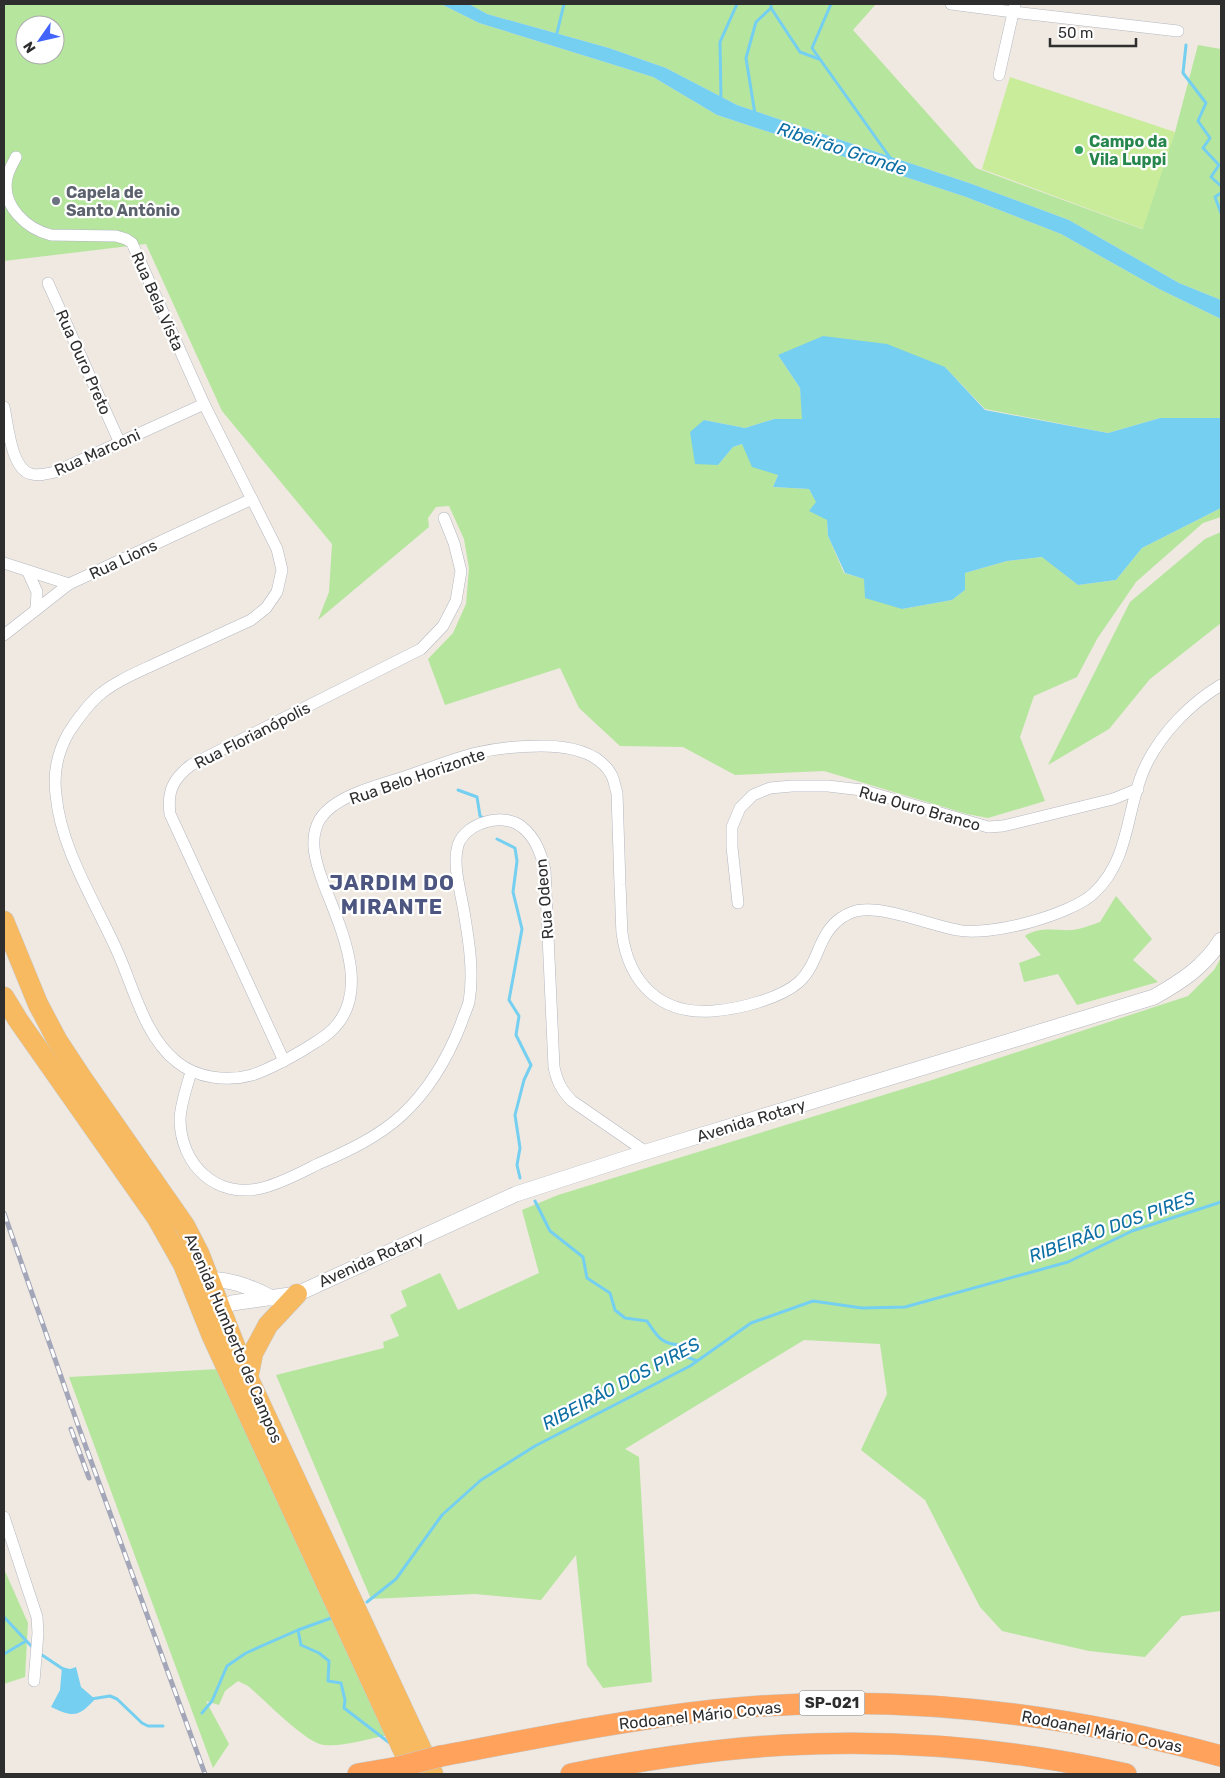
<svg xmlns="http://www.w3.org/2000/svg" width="1225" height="1778" font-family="Rubik,sans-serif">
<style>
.green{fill:#b6e59e;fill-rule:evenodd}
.pitch{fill:#c9ec9a}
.water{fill:#75cff0}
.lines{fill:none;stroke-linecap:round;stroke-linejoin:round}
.stream{stroke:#75cff0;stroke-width:3}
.minor-casing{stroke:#b4b7c1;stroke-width:12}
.tertiary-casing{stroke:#b4b7c1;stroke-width:16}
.trunk-casing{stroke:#c9c9c9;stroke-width:21}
.motorway-casing{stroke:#c9c9c9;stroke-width:22}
.minor{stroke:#fff;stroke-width:11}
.tertiary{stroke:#fff;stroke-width:15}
.trunk{stroke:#f8ba60;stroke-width:20}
.motorway{stroke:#ffa35c;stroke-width:21}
.rail-casing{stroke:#a3a6b8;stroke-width:5}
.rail{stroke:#fff;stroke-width:3;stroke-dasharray:9;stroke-linecap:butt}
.motorway-bridge-casing{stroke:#c9c9c9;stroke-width:22;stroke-linecap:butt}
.motorway-bridge{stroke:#ffa35c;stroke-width:21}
.leisure-dot{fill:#2e9e5b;stroke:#fff;stroke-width:2}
.worship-dot{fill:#6b7280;stroke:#fff;stroke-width:2}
.labels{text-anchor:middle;stroke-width:4.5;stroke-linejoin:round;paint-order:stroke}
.shield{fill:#fff;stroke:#6d6d6d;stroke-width:1}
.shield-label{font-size:15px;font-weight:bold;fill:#2e2e2e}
.leisure-label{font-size:16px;font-weight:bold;fill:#27864d;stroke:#fff;text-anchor:start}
.worship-label{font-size:16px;font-weight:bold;fill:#5b616d;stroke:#fff;text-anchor:start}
.street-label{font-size:16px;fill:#2e2e2e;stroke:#fff}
.water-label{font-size:18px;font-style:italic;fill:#0d6fa3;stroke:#fff}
.district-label{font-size:21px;font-weight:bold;letter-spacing:1px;fill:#4d5680;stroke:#fff}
</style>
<rect width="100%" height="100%" fill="#efe9e1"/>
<!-- green -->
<g class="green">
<path d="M 4,4 L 441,4 L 479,23 L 653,77 L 717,115 L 966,197 L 1061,234 L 1159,289 L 1221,319 L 1221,418 L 1160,418 L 1108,433 L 985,409 L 945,367 L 778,355 L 800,388 L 803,419 L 774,419 L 745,428 L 704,420 L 718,465 L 733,447 L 742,444 L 778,475 L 773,487 L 809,489 L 827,520 L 828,536 L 844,573 L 864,579 L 902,609 L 952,600 L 965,590 L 965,573 L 1007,561 L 1043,557 L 1078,585 L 1116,580 L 1142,548 L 1221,508 L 1221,517 L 1203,523 L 1136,582 L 1097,639 L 1077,677 L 1034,696 L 1020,737 L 1045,801 L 988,818 L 967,814 L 824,771 L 735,775 L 683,747 L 620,746 L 579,708 L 560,668 L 445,705 L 428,659 L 453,633 L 466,604 L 469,568 L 464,539 L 449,506 L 436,507 L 428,518 L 429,527 L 318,620 L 329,592 L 332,544 L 222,411 L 146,244 L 4,261 ZM 25,25 L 55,25 L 55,55 L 25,55 Z"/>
<polygon points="469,4 876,4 853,30 976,168 1142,229 1175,132 1198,45 1221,49 1221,300 1179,283 1069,220 972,184 737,105 666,68 609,48 487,14"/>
<polygon points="1221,532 1221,623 1150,679 1109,729 1048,765 1130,602 1205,539"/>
<path d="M 1116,896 L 1152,939 L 1133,960 L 1158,982 L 1077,1005 L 1058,974 L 1024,982 L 1019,963 L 1041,955 L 1025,936 C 1040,926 1056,931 1072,930 C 1082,929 1091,925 1100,922 Z"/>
<polygon points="1221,958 1221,1611 1182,1616 1145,1657 1089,1651 1002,1631 980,1607 925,1500 861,1450 887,1394 880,1344 804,1340 625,1449 639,1457 652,1682 603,1688 587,1665 576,1555 541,1600 475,1594 371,1599 276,1375 384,1348 383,1342 399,1336 390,1315 407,1306 401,1291 440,1273 458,1310 539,1273 522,1210 558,1195 929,1081 1188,996 1214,970"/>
<path d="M 220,1369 L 389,1735 C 369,1738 345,1747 324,1745 C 304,1742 265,1700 248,1686 L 238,1681 L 225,1691 L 219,1705 L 206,1701 L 229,1744 L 213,1768 L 69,1377 Z"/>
<polygon points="4,1569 28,1623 25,1677 4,1684"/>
</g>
<!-- pitch -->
<polygon class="pitch" points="1010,77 1175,132 1143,229 982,169"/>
<!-- water -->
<g class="water">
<polygon points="441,4 469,4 487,14 609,48 666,68 737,105 972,184 1069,220 1179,283 1221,300 1221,319 1159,289 1061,234 966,197 717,115 653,77 479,23"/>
<polygon points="823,336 887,344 945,367 985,410 1108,433 1160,418 1221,418 1221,508 1142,548 1116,580 1078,585 1042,557 1007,561 965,573 965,590 952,600 902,609 865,598 864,579 845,573 828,536 827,520 809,511 816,502 809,489 773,487 778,475 752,467 742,444 733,447 718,465 695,464 690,432 704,420 745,428 774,419 802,419 800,388 778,355"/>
<path d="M 62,1667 L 70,1669 L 76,1667 L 81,1687 L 95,1699 C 78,1718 73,1717 51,1707 L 60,1690 Z"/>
</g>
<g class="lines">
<!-- stream -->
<g class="stream">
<polyline points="771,4 771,8 800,52 819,59"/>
<polyline points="831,4 812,48 891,159"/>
<polyline points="556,37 564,4"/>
<polyline points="1186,45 1183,73 1206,103 1198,121 1210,138 1203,148 1219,165 1211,177 1221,186"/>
<polyline points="721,99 720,42 737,4"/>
<polyline points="755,114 746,58 756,22 771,8"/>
<polyline points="1221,193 1215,197 1221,213"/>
<polyline points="458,790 477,797 480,816 483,818"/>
<polyline points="497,839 515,848 517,861 513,892 522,929 509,1000 519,1016 516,1035 531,1065 524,1080 515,1115 520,1148 517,1165 520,1178"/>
<path d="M 535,1201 L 550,1231 L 583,1257 L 587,1278 L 610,1293 L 615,1310 L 625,1318 L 647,1321 C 657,1336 661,1344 680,1345 L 680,1354 L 697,1361"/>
<polyline points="367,1602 396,1579 442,1515 481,1480 535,1446 690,1366 751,1323 813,1301 862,1308 905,1307 1068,1262 1132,1231 1221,1202"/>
<polyline points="4,1617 34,1649"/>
<polyline points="298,1630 301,1645 319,1653 329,1661 328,1681 341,1683 345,1700 344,1708 391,1744"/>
<polyline points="39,1653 63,1669"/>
<polyline points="4,1654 26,1641"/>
<polyline points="91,1699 110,1696 117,1699 142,1723 148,1726 163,1726"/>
<polyline points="202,1713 212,1701 227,1666 246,1653 298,1630 334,1617"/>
</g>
<defs>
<g id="minor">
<polyline points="951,4 1013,12 1178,31"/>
<polyline points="999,75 1015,4"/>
<path d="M 16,157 C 13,163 8,171 7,178 C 1,206 27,229 51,235 L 116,236 L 126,239 L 132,243 L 204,404 L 277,549 L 282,570 L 277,592 L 266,608 L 251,620 C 219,635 187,649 155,664 C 136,673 114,682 98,696 C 87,706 77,720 69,732 C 58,751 53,773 56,795 C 61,850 96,903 118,953 C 134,989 145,1037 177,1062 C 197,1078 227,1082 252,1075 C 270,1069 288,1059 305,1049 C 314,1043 324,1038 332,1030 C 373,991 339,925 323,882 C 316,863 308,839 320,819 C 335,796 376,786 401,778 C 426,770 451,759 476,753 C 497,748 520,746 541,746 C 566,746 597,750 611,774 C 614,779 615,787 617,793 C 618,823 619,854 620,885 C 621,901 621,917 622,933 C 629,984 661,1015 713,1011 C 738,1009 780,999 799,982 C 819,964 817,935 841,918 C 847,914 855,910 863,910 C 889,908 931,925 957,930 C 989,937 1071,915 1094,893 C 1132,857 1125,808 1146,765 C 1162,732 1191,703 1221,685"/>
<polyline points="48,283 119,441"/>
<path d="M 4,407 C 8,425 11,469 31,474 C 40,476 46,474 55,472 L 204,404"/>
<polyline points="4,563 69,584"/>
<polyline points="28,572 37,592 36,610"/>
<polyline points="4,635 69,584 252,499"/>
<polyline points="738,903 732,847 732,827 740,808 753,795 770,788 792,786 828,786 862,790 988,827 1003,826 1113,799 1138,789"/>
<path d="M 284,1061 L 170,814 C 167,791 173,779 191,765 L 421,649 L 443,626 L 456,601 L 461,571 L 454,543 L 444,518"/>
<path d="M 191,1072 C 187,1086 180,1106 180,1120 C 181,1165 216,1199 262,1188 C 282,1183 300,1173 318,1164 C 348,1151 378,1137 402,1115 C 429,1090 448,1057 461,1024 C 463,1017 467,1009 469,1002 C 474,973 469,941 464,912 C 461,892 452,865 458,845 C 466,822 504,812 522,827 C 536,838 541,854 545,870 L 554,1067 C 557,1081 561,1090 572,1101 L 646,1152"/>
<polyline points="4,1517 37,1617 38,1633 34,1681"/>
</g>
<g id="tertiary">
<path d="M 200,1280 C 226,1277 249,1286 272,1298"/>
<path d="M 212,1312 L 232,1303 L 297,1294 L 516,1194 L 646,1152 L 1154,997 C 1182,981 1204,967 1221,940"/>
</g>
<g id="trunk">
<polyline points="4,921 38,1004 57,1040 82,1078 185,1226 199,1253 244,1369 433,1774"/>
<polyline points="4,997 18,1020 157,1218 183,1264 212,1336 414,1774"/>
<polyline points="248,1378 253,1353 268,1325 297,1294"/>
</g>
<g id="motorway">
<path d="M 441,1756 C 532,1739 623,1720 715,1710 C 885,1692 1057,1711 1221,1756"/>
<polyline points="358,1774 399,1767"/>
<path d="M 571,1774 C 641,1760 713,1749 785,1745 C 899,1739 1015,1749 1126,1774"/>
</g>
</defs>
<!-- minor casing -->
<use href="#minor" class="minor-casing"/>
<!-- tertiary casing -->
<use href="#tertiary" class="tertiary-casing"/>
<!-- trunk casing -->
<use href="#trunk" class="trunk-casing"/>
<!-- motorway casing -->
<use href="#motorway" class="motorway-casing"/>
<!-- minor -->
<use href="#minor" class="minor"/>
<!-- tertiary -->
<use href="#tertiary" class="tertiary"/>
<!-- trunk -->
<use href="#trunk" class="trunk"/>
<!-- motorway -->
<use href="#motorway" class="motorway"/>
<defs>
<g id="rail">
<polyline points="4,1213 79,1428 205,1774"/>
<polyline points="71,1429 89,1478"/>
</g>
</defs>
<!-- rail casing -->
<use href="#rail" class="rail-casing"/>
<!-- rail -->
<use href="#rail" class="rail"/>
<defs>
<polyline id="motorway-bridge" points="399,1767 441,1756"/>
</defs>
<!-- motorway-bridge casing -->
<use href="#motorway-bridge" class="motorway-bridge-casing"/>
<!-- motorway-bridge -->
<use href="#motorway-bridge" class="motorway-bridge"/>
</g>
<!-- markers -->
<circle class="leisure-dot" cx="1079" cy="150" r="5"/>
<circle class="worship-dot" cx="56" cy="201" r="5"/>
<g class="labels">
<!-- shield labels -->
<rect class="shield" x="799.5" y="1690.5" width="65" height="25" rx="4"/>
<g class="shield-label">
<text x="832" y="1708">SP-021</text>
</g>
<!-- leisure labels -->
<g class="leisure-label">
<text x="1089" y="147">Campo da<tspan x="1089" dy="18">Vila Luppi</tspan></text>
</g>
<!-- worship labels -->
<g class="worship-label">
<text x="66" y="198">Capela de<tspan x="66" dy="18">Santo Antônio</tspan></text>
</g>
<!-- street labels -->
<g class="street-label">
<text transform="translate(158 301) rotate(66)" y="6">Rua Bela Vista</text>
<text transform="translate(84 362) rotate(66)" y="6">Rua Ouro Preto</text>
<text transform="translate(97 452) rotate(-24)" y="6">Rua Marconi</text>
<text transform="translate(123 559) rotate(-25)" y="6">Rua Lions</text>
<text transform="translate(252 735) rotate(-27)" y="6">Rua Florianópolis</text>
<text transform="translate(417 776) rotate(-19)" y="6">Rua Belo Horizonte</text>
<text transform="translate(920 808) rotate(16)" y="6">Rua Ouro Branco</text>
<text transform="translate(544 899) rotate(-95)" y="6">Rua Odeon</text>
<text transform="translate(751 1120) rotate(-17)" y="6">Avenida Rotary</text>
<text transform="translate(371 1259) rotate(-24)" y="6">Avenida Rotary</text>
<text transform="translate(234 1338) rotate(67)" y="6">Avenida Humberto de Campos</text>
<text transform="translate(700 1715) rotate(-6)" y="6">Rodoanel Mário Covas</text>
<text transform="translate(1102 1731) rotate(11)" y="6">Rodoanel Mário Covas</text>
</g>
<!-- water labels -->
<g class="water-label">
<text transform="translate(842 149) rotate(18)" y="6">Ribeirão Grande</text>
<text transform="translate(1112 1227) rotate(-20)" y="6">RIBEIRÃO DOS PIRES</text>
<text transform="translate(621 1384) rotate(-28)" y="6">RIBEIRÃO DOS PIRES</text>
</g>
<!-- district labels -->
<g class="district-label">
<text x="392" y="890">JARDIM DO<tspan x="392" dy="24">MIRANTE</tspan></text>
</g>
</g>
<!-- border -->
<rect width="1225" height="1778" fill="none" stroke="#2e2e2e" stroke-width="10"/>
<!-- north arrow -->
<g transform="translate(40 40) rotate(236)"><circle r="24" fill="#ffffff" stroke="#ababab"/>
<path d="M0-4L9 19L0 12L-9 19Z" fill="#4264fb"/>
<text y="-8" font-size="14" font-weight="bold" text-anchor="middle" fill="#2e2e2e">N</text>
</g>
<!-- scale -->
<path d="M1050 38v8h86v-8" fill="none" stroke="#2e2e2e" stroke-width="2.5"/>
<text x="1058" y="38" font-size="15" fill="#2e2e2e" stroke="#ffffff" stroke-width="4" paint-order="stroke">50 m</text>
</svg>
